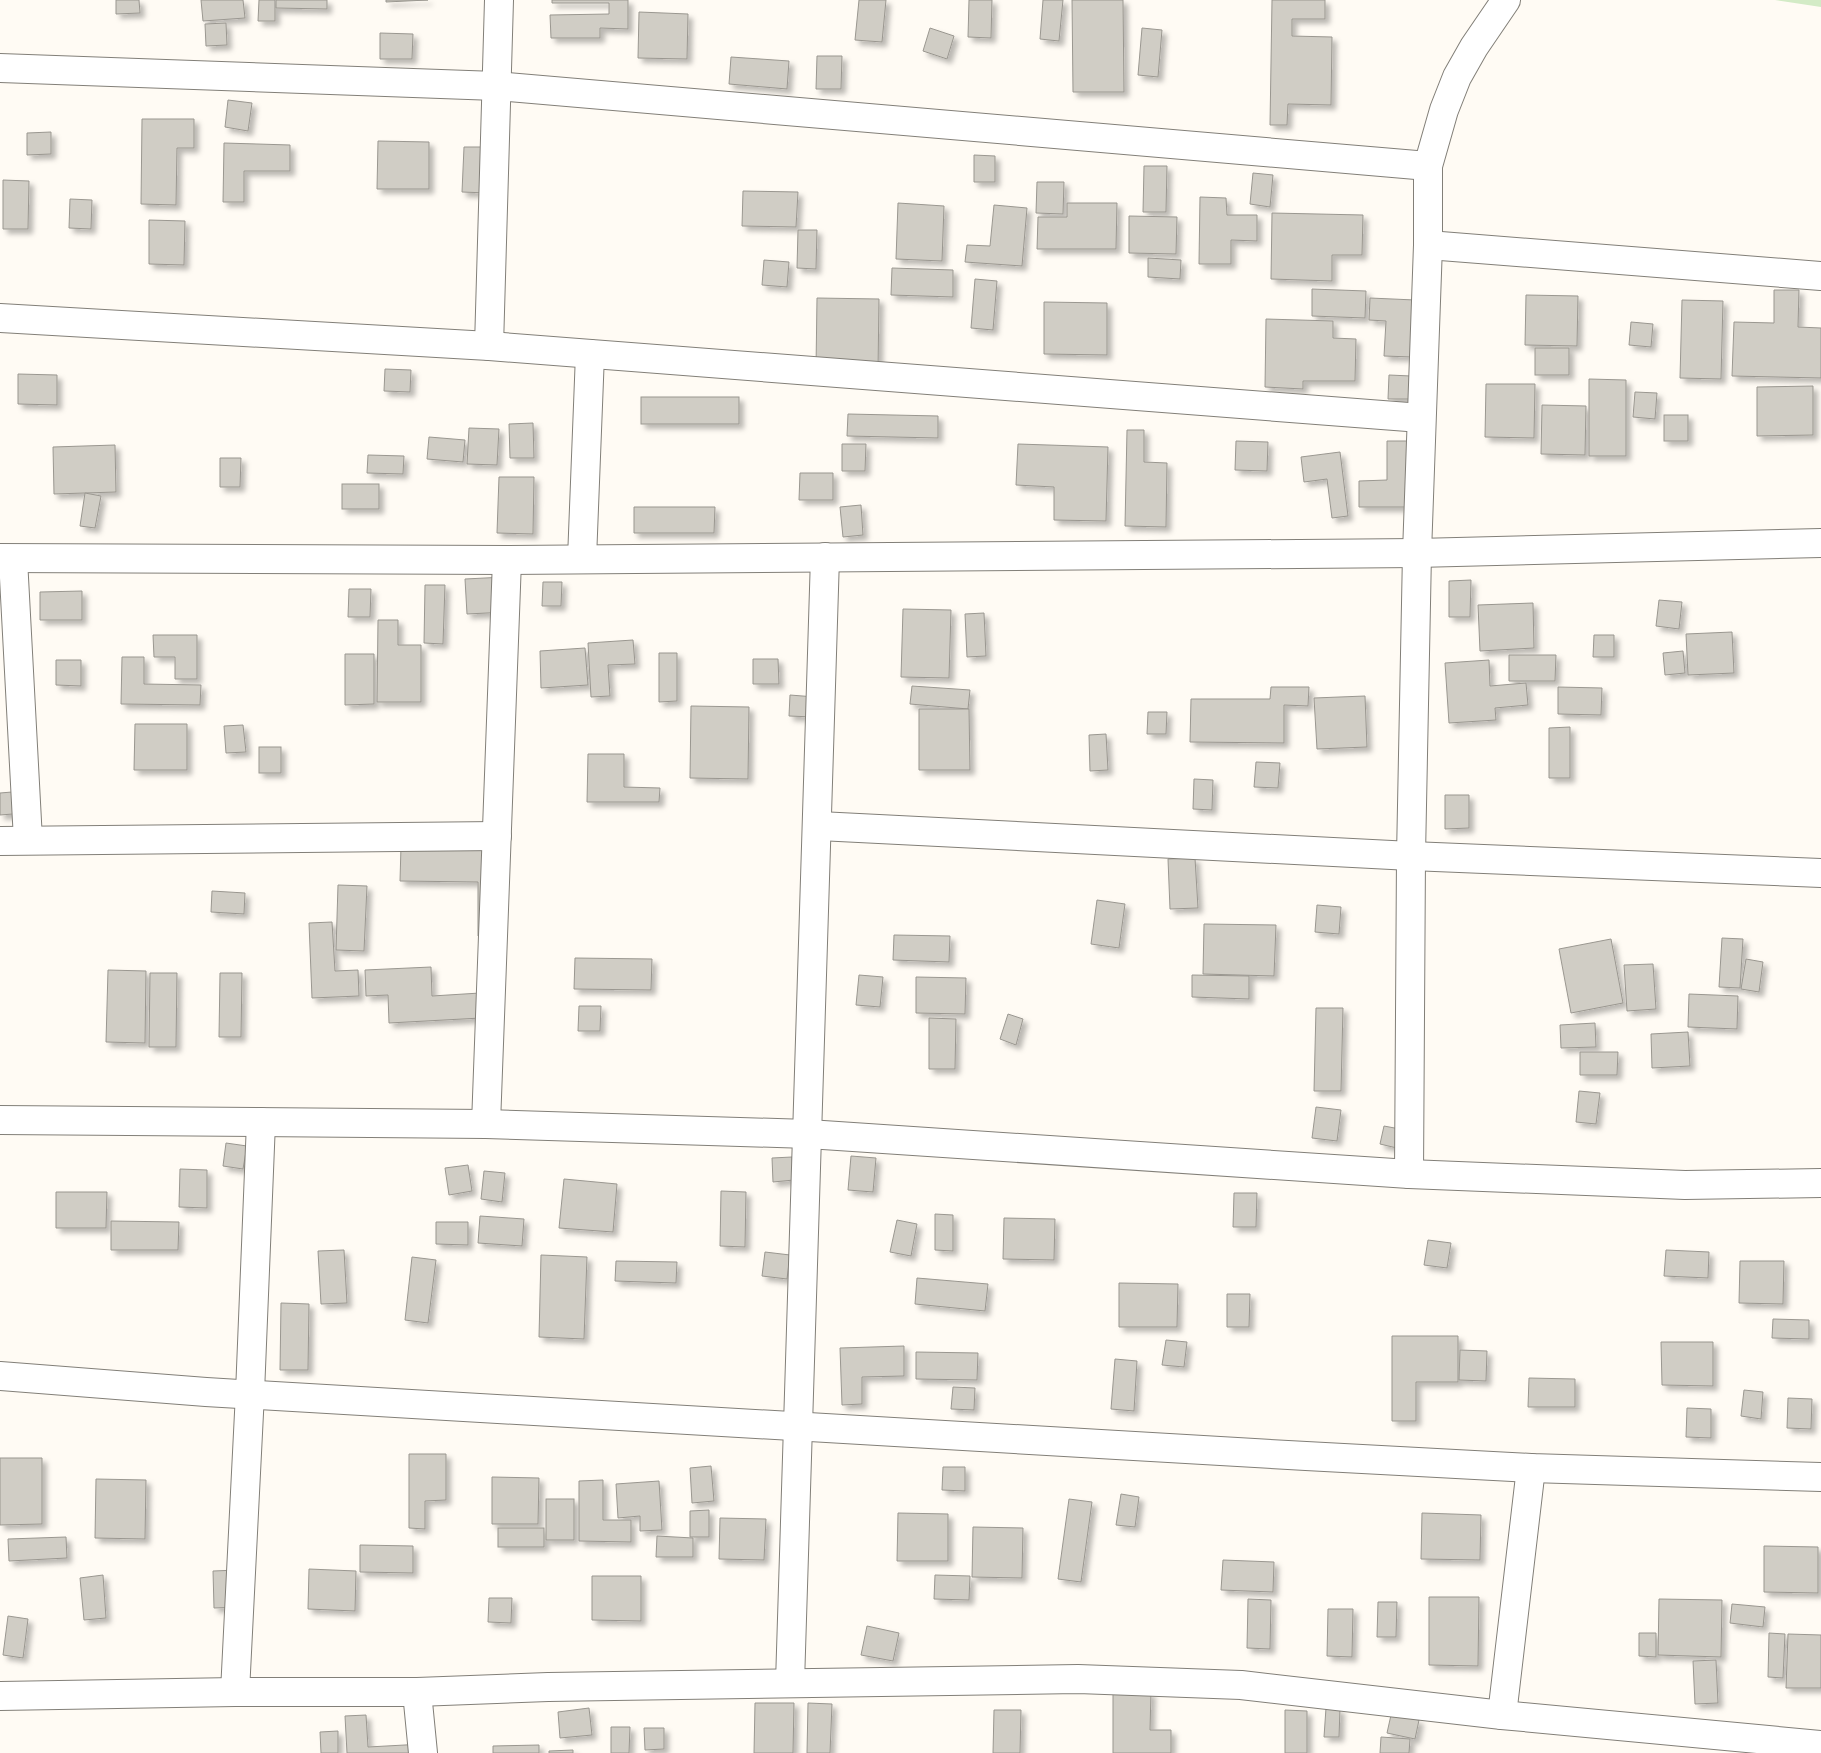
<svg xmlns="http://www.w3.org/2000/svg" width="1821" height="1753" font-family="Figtree,sans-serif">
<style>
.green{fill:#d3ebc6}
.building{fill:#d0cdc5;stroke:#9a9790;filter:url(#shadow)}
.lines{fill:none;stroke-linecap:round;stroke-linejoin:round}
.minor-casing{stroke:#827f78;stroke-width:30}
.minor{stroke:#fff;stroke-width:28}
</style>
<defs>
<filter id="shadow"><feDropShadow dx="4.5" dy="4.5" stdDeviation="2.5" flood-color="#0004"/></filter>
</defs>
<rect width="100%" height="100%" fill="#fffbf4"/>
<!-- green -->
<polygon class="green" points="1775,0 1821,0 1821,7"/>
<!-- building -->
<g class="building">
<polygon points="116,0 139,0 140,13 116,14"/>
<polygon points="201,0 243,0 245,18 203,21"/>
<polygon points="259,0 275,0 275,21 258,21"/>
<polygon points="276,0 327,0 327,9 276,8"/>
<polygon points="386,0 428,0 386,2"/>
<polygon points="552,0 628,0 628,29 600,28 600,38 551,38 550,15 609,14 609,3 552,3"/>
<polygon points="859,0 886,0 882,42 855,40"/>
<polygon points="969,0 992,0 991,38 968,37"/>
<polygon points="1043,0 1063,0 1059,41 1040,39"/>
<polygon points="1072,0 1123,0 1124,92 1073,92"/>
<polygon points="1272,0 1325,0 1325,19 1292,19 1292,36 1332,37 1331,105 1288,104 1287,125 1270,125"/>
<polygon points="639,12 688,14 687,59 638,58"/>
<polygon points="226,23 227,45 206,46 205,24"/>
<polygon points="930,28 954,36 947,59 923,51"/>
<polygon points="1142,28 1162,30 1158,77 1138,75"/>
<polygon points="380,33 413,34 412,59 380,59"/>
<polygon points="817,56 842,56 841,89 816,89"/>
<polygon points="731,57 789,61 787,89 729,84"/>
<polygon points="228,100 252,103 248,131 225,127"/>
<polygon points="142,119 194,119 194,148 177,148 176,205 141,204"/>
<polygon points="51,132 51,154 27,155 27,133"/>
<polygon points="378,141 429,142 429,189 377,189"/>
<polygon points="224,143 290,145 290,171 244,171 244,202 223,202"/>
<polygon points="464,147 489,147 487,193 462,192"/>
<polygon points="974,155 995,156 995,182 974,182"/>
<polygon points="1144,166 1167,166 1166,212 1143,212"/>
<polygon points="1253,173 1273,175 1270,207 1250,204"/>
<polygon points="3,180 29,181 28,229 3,229"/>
<polygon points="1037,182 1064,182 1063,214 1036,213"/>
<polygon points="743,191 798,192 796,227 742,226"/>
<polygon points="1200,197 1226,198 1227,215 1257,215 1257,241 1231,240 1231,264 1199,264"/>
<polygon points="70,199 92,200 91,229 69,228"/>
<polygon points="898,203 944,206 942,261 896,259"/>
<polygon points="1067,203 1117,203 1116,249 1037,249 1038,217 1067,217"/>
<polygon points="994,205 1027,208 1022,266 965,262 967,245 990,246"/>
<polygon points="1272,213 1363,215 1362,255 1332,255 1332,281 1271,279"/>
<polygon points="1129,216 1177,217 1176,254 1129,253"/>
<polygon points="149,220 185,221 184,265 149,264"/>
<polygon points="798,230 817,230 816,269 797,268"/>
<polygon points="1148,258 1181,260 1180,279 1148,277"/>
<polygon points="764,260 789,262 787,287 762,285"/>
<polygon points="892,268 953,270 953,297 891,295"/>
<polygon points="975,279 997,281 993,330 971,328"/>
<polygon points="1312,289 1366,291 1365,318 1312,316"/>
<polygon points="1774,290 1799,290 1798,327 1821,328 1821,378 1732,376 1734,322 1774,323"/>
<polygon points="1526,295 1578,296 1577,346 1525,345"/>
<polygon points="817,298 879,299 878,371 816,368"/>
<polygon points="1370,298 1415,300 1412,357 1384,356 1386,321 1369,320"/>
<polygon points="1682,300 1723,301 1721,379 1680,378"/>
<polygon points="1044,302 1107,303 1107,355 1044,354"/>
<polygon points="1266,319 1333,321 1333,338 1356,339 1355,381 1303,381 1303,389 1265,387"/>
<polygon points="1631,322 1653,324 1651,347 1629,345"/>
<rect x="1535" y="348" width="34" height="27"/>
<polygon points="385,369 411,370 410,392 384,391"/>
<polygon points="18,374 57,375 57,405 18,404"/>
<polygon points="1389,375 1411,376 1411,399 1388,399"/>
<polygon points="1589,379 1626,380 1626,456 1589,456"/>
<polygon points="1486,384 1535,384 1534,438 1485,437"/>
<polygon points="1813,386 1813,435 1757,436 1757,387"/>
<polygon points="1635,392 1657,393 1655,419 1633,417"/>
<rect x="641" y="397" width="98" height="27"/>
<polygon points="1542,405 1586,406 1585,455 1541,454"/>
<polygon points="848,414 938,416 938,438 847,436"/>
<rect x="1664" y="415" width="24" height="26"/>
<polygon points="533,423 534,458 510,458 509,424"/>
<polygon points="469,428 499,429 497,465 467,464"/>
<polygon points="1127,430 1144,430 1144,462 1167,463 1166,527 1125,526"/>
<polygon points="429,437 465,440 463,462 427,459"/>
<polygon points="1236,441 1268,442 1267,471 1235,470"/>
<polygon points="1387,441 1407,441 1407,507 1359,507 1359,481 1387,480"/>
<polygon points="842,444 866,444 865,471 842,471"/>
<polygon points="1018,444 1108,447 1106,521 1054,520 1054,487 1016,485"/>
<polygon points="115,445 116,492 54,494 53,447"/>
<polygon points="1340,452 1348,516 1332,518 1327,479 1304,482 1301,457"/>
<polygon points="368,455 404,456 403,474 367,473"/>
<polygon points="220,458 241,458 240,487 220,487"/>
<polygon points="800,473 833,473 833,500 799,500"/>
<polygon points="499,477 534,477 533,534 497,533"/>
<rect x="342" y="484" width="37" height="25"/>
<polygon points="85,493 101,496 95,528 80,526"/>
<polygon points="861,505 863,535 843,537 840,507"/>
<polygon points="634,507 715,507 714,533 634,533"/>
<polygon points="505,577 507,612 467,614 465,579"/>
<polygon points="1471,580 1470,617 1449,617 1449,581"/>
<polygon points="543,582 562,582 561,606 542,606"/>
<polygon points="425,585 445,585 443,644 424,643"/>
<polygon points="349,589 371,589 370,617 348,617"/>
<polygon points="82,591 82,620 40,620 40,592"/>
<polygon points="1659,600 1682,602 1679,629 1656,626"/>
<polygon points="1533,603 1534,648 1480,651 1478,605"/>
<polygon points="903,609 951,610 949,678 901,677"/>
<polygon points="984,613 986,656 967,657 965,614"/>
<polygon points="378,620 398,620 398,645 421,645 421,702 377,702"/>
<polygon points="1732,632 1734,673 1688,675 1686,634"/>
<polygon points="153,635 197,635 197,679 175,679 175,657 154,657"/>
<polygon points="1594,635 1614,635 1614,657 1593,657"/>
<polygon points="633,640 635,664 608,665 610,696 591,697 588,643"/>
<polygon points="585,648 588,685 541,688 540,651"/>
<polygon points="1683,651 1685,673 1665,675 1663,653"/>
<polygon points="659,653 677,653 677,701 659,702"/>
<polygon points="345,654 374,654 374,704 345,705"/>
<polygon points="1509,655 1556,655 1555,681 1509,681"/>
<polygon points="122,657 144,657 144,684 201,685 200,705 121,704"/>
<polygon points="753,659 778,659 779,684 753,684"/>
<polygon points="56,660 81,660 81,686 56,685"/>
<polygon points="1489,660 1490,686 1526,683 1528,705 1495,708 1496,720 1449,723 1445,663"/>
<polygon points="912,686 970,690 968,709 910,704"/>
<polygon points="1271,687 1309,687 1308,706 1284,705 1284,743 1190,742 1191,699 1270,699"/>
<polygon points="1558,687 1602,688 1601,715 1558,714"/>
<polygon points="790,695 815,697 813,717 789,716"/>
<polygon points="1365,696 1367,747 1317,749 1314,698"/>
<polygon points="691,706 749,707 748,779 690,778"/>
<polygon points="919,709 969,709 970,770 919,770"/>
<polygon points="1148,712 1167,712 1166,734 1147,734"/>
<polygon points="135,724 187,724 187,770 134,770"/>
<polygon points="243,725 246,752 226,753 224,726"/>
<polygon points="1570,727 1570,778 1549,778 1549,728"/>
<polygon points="1106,734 1108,770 1090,771 1089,735"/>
<rect x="259" y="747" width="22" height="26"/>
<polygon points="588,754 624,754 624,787 660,788 659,802 587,802"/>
<polygon points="1256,762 1280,763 1278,788 1254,787"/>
<polygon points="1194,779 1213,780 1212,810 1193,809"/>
<polygon points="12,792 13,814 0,815 0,793"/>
<polygon points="1445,795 1469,795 1469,828 1445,829"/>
<polygon points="401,846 496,847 495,936 478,936 478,882 400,881"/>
<polygon points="1195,858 1198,908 1170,909 1168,859"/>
<polygon points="338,885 367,886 364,951 336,950"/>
<polygon points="212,891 245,893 244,914 211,912"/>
<polygon points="1097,900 1125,904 1119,948 1091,944"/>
<polygon points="1317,905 1341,907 1339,934 1315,932"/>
<polygon points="332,922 335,971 358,970 359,996 312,998 309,923"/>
<polygon points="1204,924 1276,925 1274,976 1203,974"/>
<polygon points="894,935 950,936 949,962 893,960"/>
<polygon points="1722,938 1743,939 1740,988 1719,987"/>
<polygon points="1611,939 1623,1003 1571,1013 1559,949"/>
<polygon points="575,958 652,959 651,990 574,989"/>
<polygon points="1746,959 1763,962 1759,992 1741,989"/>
<polygon points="1653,964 1656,1009 1627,1011 1624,965"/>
<polygon points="431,967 432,996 480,993 481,1018 389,1023 388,995 366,996 365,970"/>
<polygon points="108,970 146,971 145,1043 106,1042"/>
<polygon points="150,973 177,973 176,1047 149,1047"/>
<polygon points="220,973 242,973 241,1037 219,1037"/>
<polygon points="859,975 883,977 880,1007 856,1005"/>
<polygon points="1192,975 1249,976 1249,999 1192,997"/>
<polygon points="916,977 966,978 965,1014 916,1013"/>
<polygon points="1689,994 1738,996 1737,1029 1688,1027"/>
<polygon points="579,1006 601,1006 600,1031 578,1031"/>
<polygon points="1316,1008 1343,1008 1341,1091 1314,1091"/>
<polygon points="1008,1014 1023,1019 1016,1045 1000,1039"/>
<polygon points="929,1018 956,1019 955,1069 929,1069"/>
<polygon points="1595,1023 1596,1047 1561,1048 1560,1025"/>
<polygon points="1688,1032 1690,1066 1652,1068 1651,1034"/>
<polygon points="1580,1052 1618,1052 1617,1075 1580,1075"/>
<polygon points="1579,1091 1600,1093 1596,1124 1576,1122"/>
<polygon points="1316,1107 1341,1110 1337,1141 1312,1138"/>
<polygon points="1384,1126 1405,1130 1401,1149 1380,1144"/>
<polygon points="226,1143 247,1146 243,1169 223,1166"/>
<polygon points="851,1156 876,1158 873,1192 848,1190"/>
<polygon points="792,1157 794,1180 773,1182 772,1158"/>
<polygon points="468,1165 472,1191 449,1195 445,1168"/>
<polygon points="180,1169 207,1170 207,1208 179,1207"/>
<polygon points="484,1171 505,1173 502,1202 481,1199"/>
<polygon points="564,1179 617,1184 613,1232 559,1228"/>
<polygon points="721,1191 746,1192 745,1247 720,1246"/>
<polygon points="56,1192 107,1192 106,1228 56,1228"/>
<polygon points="1234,1193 1257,1193 1256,1227 1233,1227"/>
<polygon points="935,1214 953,1215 953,1251 935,1250"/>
<polygon points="480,1216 524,1219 522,1246 478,1243"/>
<polygon points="1004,1218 1055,1219 1054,1260 1003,1259"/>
<polygon points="897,1220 917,1224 911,1256 890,1252"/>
<polygon points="111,1221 179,1222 178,1250 111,1250"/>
<polygon points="436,1222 468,1222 468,1245 436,1244"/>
<polygon points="1428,1240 1451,1243 1447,1268 1424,1265"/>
<polygon points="344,1250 347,1303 321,1304 318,1251"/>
<polygon points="1666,1250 1709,1252 1708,1278 1664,1276"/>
<polygon points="765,1252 790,1255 787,1279 762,1276"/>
<polygon points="541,1255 587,1257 584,1339 539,1337"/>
<polygon points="412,1257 436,1260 428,1323 405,1320"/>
<polygon points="616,1261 677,1262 676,1283 615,1281"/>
<polygon points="1740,1261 1784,1261 1783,1304 1739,1303"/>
<polygon points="917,1278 988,1284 985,1311 915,1304"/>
<polygon points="1119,1283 1178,1284 1177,1327 1119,1327"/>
<polygon points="1227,1294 1250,1294 1249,1327 1227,1327"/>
<polygon points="281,1303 309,1304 308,1370 280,1370"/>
<polygon points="1773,1319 1809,1320 1809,1339 1772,1338"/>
<polygon points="1392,1336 1458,1336 1458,1382 1416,1382 1416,1421 1392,1421"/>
<polygon points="1166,1340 1187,1342 1184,1367 1162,1365"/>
<polygon points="1661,1342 1713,1342 1713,1386 1662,1385"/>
<polygon points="904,1346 904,1376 862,1377 862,1404 842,1405 840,1348"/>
<polygon points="1460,1350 1487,1351 1486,1381 1459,1380"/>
<polygon points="916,1352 978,1353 977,1380 916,1379"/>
<polygon points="1115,1359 1137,1361 1134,1411 1111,1409"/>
<polygon points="1529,1378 1575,1379 1575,1407 1528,1407"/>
<polygon points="953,1387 975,1388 974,1410 951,1409"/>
<polygon points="1744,1390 1763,1392 1761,1419 1741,1416"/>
<polygon points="1788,1398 1812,1399 1811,1429 1787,1428"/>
<polygon points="1687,1408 1711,1409 1711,1438 1686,1437"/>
<polygon points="409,1454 446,1454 446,1500 425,1501 425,1529 409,1528"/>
<polygon points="0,1458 42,1458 42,1524 0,1525"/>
<polygon points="711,1466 714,1501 692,1503 690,1468"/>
<polygon points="943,1467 965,1467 965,1491 942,1490"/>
<polygon points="492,1477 539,1478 538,1524 492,1524"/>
<polygon points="96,1479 146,1480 145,1539 95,1538"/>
<polygon points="603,1480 603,1520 631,1520 631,1542 579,1541 579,1481"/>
<polygon points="659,1481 662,1530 640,1531 640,1516 618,1518 616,1484"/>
<polygon points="1121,1494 1139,1497 1135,1527 1116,1525"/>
<rect x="546" y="1499" width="28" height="41"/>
<polygon points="1069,1499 1092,1502 1081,1582 1058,1579"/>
<polygon points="709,1510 709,1537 690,1537 690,1511"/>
<polygon points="898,1513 948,1514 948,1561 897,1561"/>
<polygon points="1422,1513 1481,1515 1480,1560 1421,1559"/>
<polygon points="720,1518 766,1519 764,1560 719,1559"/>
<polygon points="973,1527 1023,1528 1022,1578 972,1577"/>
<rect x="498" y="1528" width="46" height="19"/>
<polygon points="657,1536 693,1538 693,1557 656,1557"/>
<polygon points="66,1537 67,1558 9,1561 8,1539"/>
<polygon points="360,1545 413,1546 413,1573 360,1572"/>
<polygon points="1764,1546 1818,1547 1818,1593 1764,1592"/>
<polygon points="1223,1560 1274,1562 1273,1592 1221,1590"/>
<polygon points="309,1569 356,1571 355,1611 308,1609"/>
<polygon points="238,1570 240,1607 214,1608 213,1571"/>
<polygon points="103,1575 106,1618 84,1620 80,1578"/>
<polygon points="935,1575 970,1576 969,1600 934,1599"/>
<polygon points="592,1576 641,1576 641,1621 592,1620"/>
<polygon points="1429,1597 1479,1597 1478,1666 1429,1665"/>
<polygon points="489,1598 512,1598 511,1623 488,1622"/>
<polygon points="1248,1599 1271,1600 1270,1649 1247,1648"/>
<polygon points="1659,1599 1722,1600 1721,1657 1658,1655"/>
<polygon points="1378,1602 1397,1602 1396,1637 1377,1637"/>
<polygon points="1732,1604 1765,1607 1763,1627 1730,1623"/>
<polygon points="1328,1609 1353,1609 1352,1657 1327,1656"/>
<polygon points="8,1616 28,1619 23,1658 3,1655"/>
<polygon points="867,1626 899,1633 893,1661 861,1655"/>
<polygon points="1639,1633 1656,1633 1656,1657 1639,1656"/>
<polygon points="1769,1633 1785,1634 1783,1678 1768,1677"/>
<polygon points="1788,1634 1821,1635 1821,1688 1786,1688"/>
<polygon points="1716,1660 1718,1703 1695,1704 1693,1661"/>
<polygon points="1113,1691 1151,1692 1150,1730 1171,1730 1171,1753 1113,1753"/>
<polygon points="755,1703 794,1703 793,1753 754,1753"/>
<polygon points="808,1703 832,1704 830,1753 807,1753"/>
<polygon points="589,1708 592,1735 560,1738 558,1712"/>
<polygon points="1326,1708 1340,1709 1339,1737 1324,1737"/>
<polygon points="994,1710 1021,1710 1020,1753 993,1753"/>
<polygon points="1285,1710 1307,1711 1307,1753 1285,1753"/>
<polygon points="366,1715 368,1747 423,1744 424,1753 347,1753 345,1716"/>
<polygon points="1391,1715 1419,1720 1415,1739 1387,1733"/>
<polygon points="611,1727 630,1727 629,1753 611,1753"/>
<polygon points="644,1728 664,1728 664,1749 645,1750"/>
<polygon points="338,1731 338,1753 321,1753 320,1732"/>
<polygon points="1381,1737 1410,1739 1409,1753 1380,1753"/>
<polygon points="539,1745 539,1753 493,1753 493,1746"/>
<polygon points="573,1750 573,1753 549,1753 549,1751"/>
</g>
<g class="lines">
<defs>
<g id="minor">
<polyline points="0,68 496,86 1428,166"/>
<polyline points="1428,245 1821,276"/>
<polyline points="0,318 489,346 1421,418"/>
<polyline points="489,346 499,0"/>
<polyline points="0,558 507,560 1417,553 1821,543"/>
<polyline points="13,559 28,840"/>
<polyline points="582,559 590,354"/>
<polyline points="819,826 1411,856 1821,873"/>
<polyline points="0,841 497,836"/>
<polyline points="0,1120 486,1124 808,1134 1409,1174 1685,1185 1821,1183"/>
<polyline points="486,1124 507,560"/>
<polyline points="1409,1174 1411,856 1417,553 1428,245 1428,166 1444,110 1457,77 1474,47 1506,0"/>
<polyline points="0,1376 206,1392 1306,1456 1531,1468 1821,1477"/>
<path d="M 790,1683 C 799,1307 816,932 825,557"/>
<polyline points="235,1692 250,1393 261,1122"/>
<polyline points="417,1692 423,1753"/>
<polyline points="0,1696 235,1692 417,1692 548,1687 1078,1679 1241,1685 1502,1715 1821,1745"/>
<polyline points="1502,1715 1531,1468"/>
</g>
</defs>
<!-- minor casing -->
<use href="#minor" class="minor-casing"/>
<!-- minor -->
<use href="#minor" class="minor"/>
</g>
</svg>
